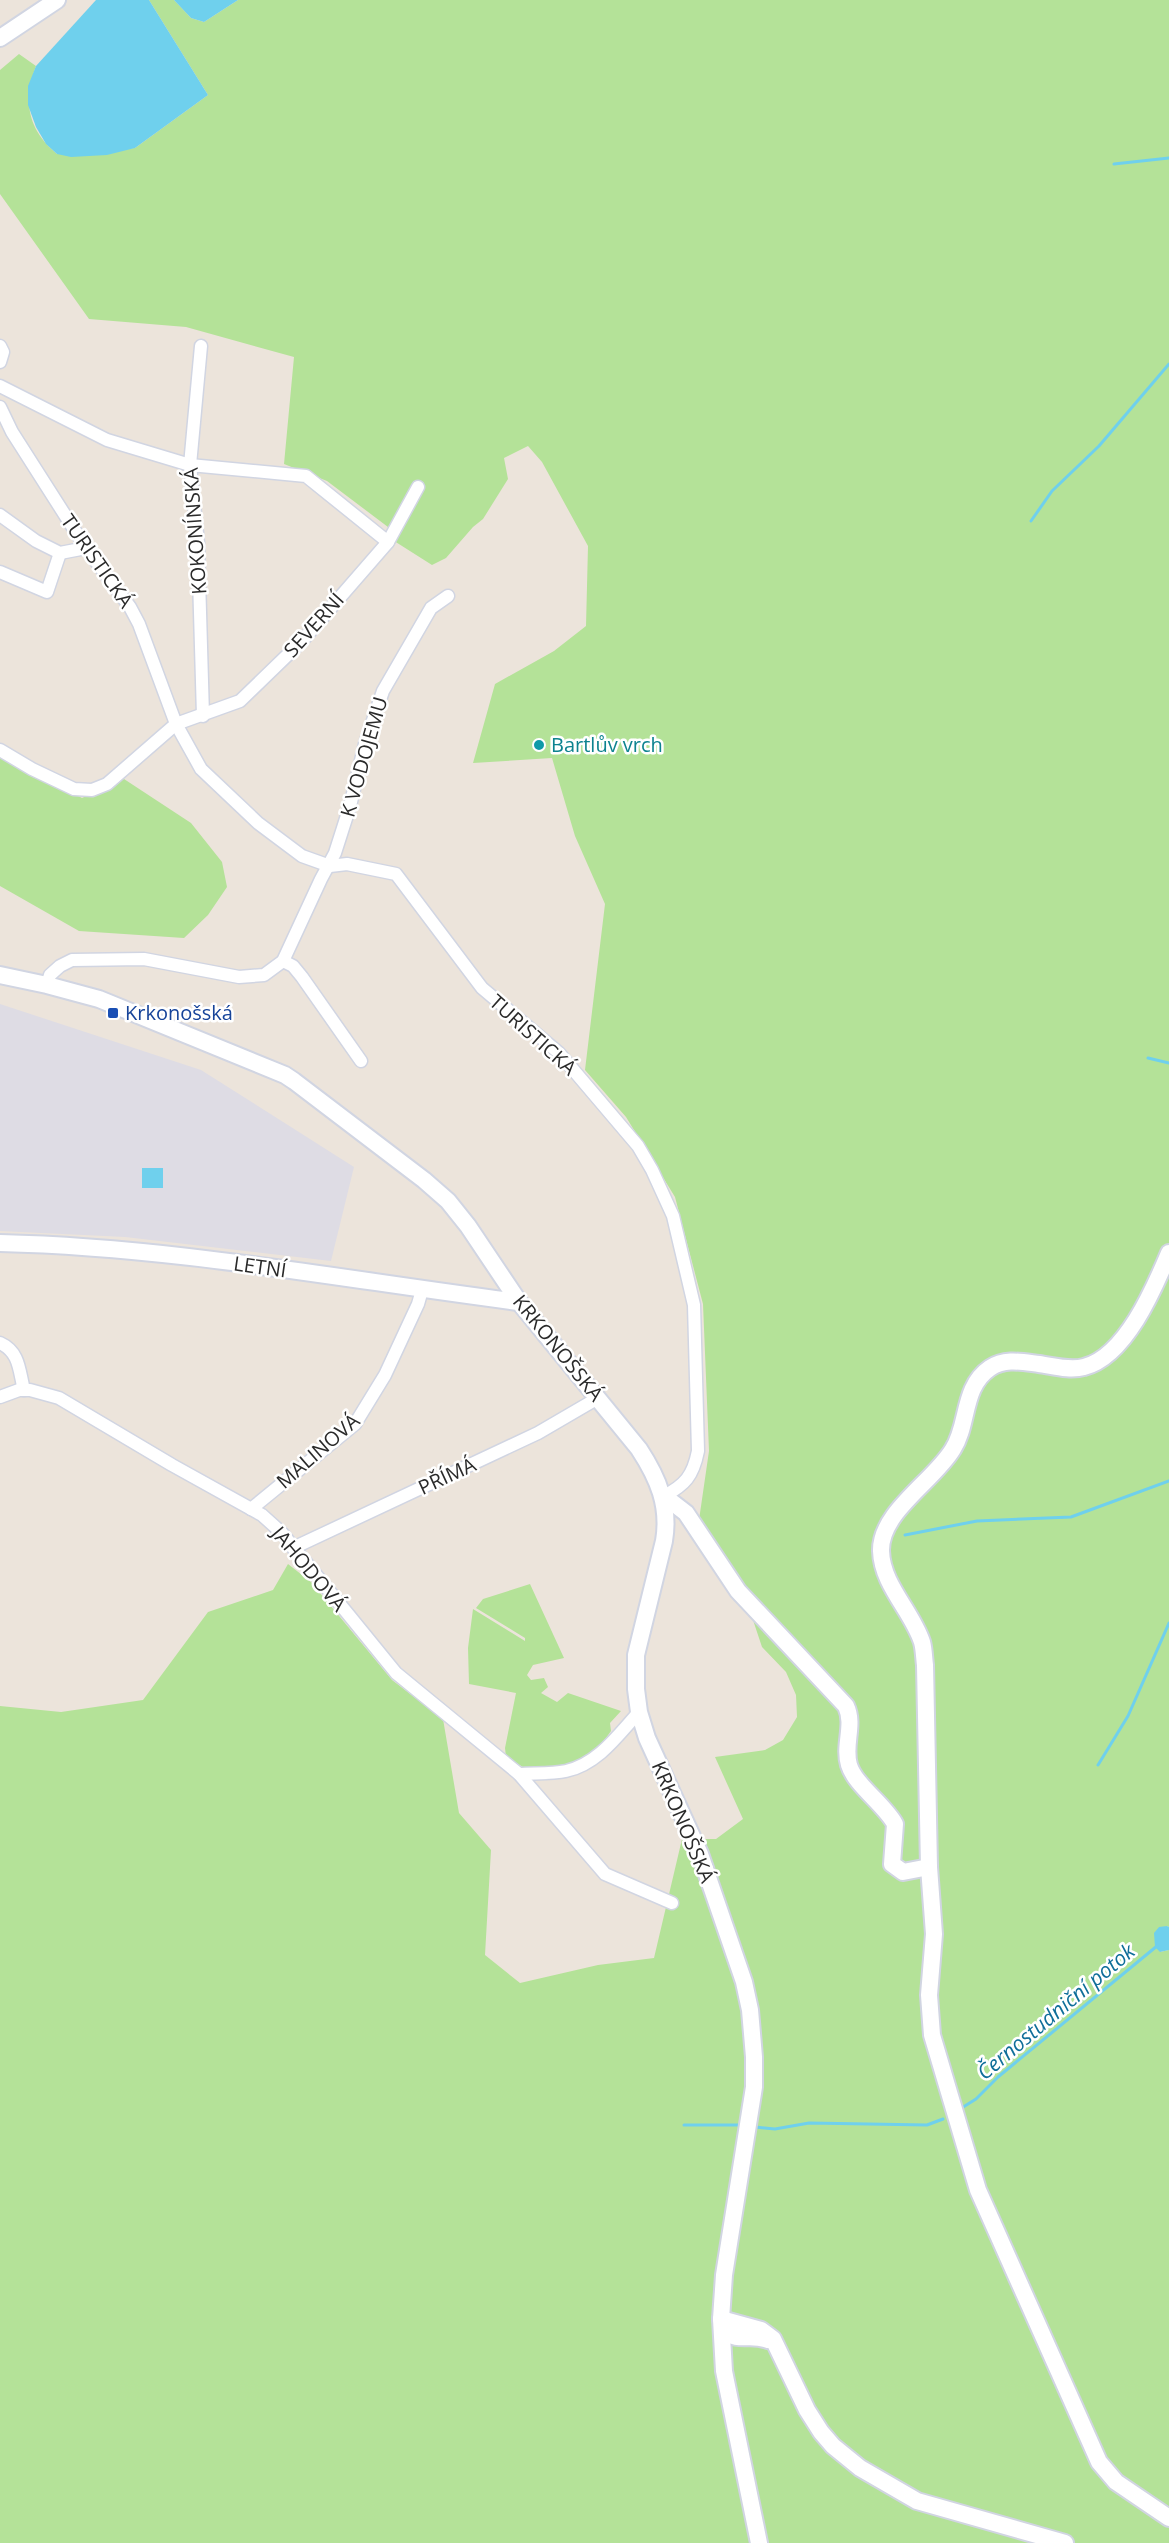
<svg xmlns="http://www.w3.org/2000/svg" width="1169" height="2543" font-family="'Open Sans',sans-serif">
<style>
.industrial{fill:#dedce4}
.green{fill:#b4e298}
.water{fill:#6fd0ed}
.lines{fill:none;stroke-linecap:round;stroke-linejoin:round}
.stream{stroke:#6fd0ed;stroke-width:3}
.street-casing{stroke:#d1d5e2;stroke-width:15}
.secondary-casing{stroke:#d1d5e2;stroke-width:20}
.street{stroke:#fff;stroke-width:12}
.secondary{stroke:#fff;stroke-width:16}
.culture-dot{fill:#0f9aa8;stroke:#fff;stroke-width:2}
.transit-dot{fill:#1a4fb4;stroke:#fff;stroke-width:2}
.labels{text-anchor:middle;stroke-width:5;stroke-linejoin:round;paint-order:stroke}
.street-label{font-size:20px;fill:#2a2a2a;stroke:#fff}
.culture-label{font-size:20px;fill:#0d838f;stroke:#fff;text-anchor:start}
.transit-label{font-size:20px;fill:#164399;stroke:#fff;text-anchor:start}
.water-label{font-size:21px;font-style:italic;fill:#0f6e99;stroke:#fff}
</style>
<rect width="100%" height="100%" fill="#ece4db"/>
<!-- industrial -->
<polygon class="industrial" points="0,1004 201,1070 354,1167 331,1261 125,1237 0,1231"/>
<!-- green -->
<g class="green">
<path d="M 149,0 L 174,0 L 191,18 L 204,22 L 238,0 L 1169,0 L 1169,1927 L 1167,1926 L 1160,1952 L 1169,1950 L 1169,2543 L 0,2543 L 0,1706 L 61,1712 L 143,1700 L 208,1612 L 273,1590 L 288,1564 L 311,1582 L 392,1680 L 443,1719 L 459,1813 L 491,1850 L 485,1955 L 520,1983 L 598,1965 L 654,1958 L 682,1839 L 716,1839 L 743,1819 L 715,1757 L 765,1750 L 783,1740 L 797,1717 L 796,1695 L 786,1672 L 762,1647 L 743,1590 L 699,1520 L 709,1451 L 703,1304 L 675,1197 L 626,1117 L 585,1070 L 605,904 L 575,836 L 552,758 L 473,763 L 495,684 L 554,651 L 586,626 L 588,546 L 542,462 L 528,446 L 504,458 L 508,479 L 483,519 L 473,527 L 446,558 L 432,565 L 391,539 L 399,530 L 388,527 L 327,481 L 284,464 L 294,357 L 186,327 L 89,319 L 0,194 L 0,70 L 19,54 L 36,66 C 23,101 27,129 57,154 L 135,148 L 208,95 Z"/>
<polygon points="0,756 82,798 124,779 191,823 222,862 227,887 208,915 184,938 79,931 0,886"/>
<polygon points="530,1584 564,1658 533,1665 527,1675 531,1680 544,1678 548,1687 541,1693 557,1702 568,1693 621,1711 610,1723 611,1731 598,1749 574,1764 532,1768 523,1767 506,1757 505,1748 516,1693 469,1684 468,1648 473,1609 525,1641 525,1638 476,1608 483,1599"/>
</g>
<!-- water -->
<g class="water">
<polygon points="96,0 149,0 208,95 135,148 107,155 71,157 57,154 46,144 36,127 28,105 28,86 36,66"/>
<polygon points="174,0 238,0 204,22 191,18"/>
<rect x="142" y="1168" width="21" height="20"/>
<polygon points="1167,1926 1169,1927 1169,1950 1160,1952 1155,1947 1154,1933 1159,1927"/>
</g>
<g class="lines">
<!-- stream -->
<g class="stream">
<polyline points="1114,164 1169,158"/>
<polyline points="1031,521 1052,491 1099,446 1169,364"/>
<polyline points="1148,1058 1169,1063"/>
<polyline points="905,1535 977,1521 1071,1517 1169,1481"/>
<polyline points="1098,1765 1128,1716 1169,1623"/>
<polyline points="960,2109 976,2099 998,2077 1157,1946"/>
<polyline points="684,2125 742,2125"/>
<polyline points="755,2127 775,2129 809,2123 927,2125 943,2119"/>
</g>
<defs>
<g id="street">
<polyline points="0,346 3,352 0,362"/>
<polyline points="201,346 190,465 198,543 203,716"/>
<polyline points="0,386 107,440 190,465 306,476 388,542"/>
<path d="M 0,407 L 12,432 L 86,548 L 130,607 L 139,624 L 176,724 L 201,769 L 258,823 L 302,856 L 330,866 L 347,864 L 396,874 L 482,988 L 559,1053 L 638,1146 L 652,1170 L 673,1216 L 694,1305 L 698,1451 C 693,1476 685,1485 664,1496"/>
<polyline points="0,515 36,541 60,553 86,548"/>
<polyline points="0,572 47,592 60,553"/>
<polyline points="0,750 32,769 74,789 92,790 107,784 176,724 240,701 302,641 388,542 418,487"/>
<polyline points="283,961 293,966 302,977 361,1061"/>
<polyline points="47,985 50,975 60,966 72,960 144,959 239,977 264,975 283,961 321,879 335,853 350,806 365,744 383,691 431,608 448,596"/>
<path d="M 0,1343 C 20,1352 19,1371 24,1390"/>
<polyline points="0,1397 19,1390 30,1390 59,1398 172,1465 262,1515 282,1533 396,1673 519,1774 605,1874 672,1903"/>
<polyline points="251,1509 355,1424 385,1375 418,1304 422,1290"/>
<polyline points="293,1548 538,1433 598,1398"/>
<path d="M 519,1774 C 534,1773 552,1774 566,1771 C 598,1764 618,1735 639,1712"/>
</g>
<g id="secondary">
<polyline points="0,38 57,0"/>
<path d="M 0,975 L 47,985 L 99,999 L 285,1075 L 294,1081 L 424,1180 L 448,1201 L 468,1226 L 519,1302 L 639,1449 C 658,1478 670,1506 664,1541 L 636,1655 L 636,1689 L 639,1712 L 647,1738 L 700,1854 L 744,1982 L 750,2010 L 754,2057 L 754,2087 L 724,2275 L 721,2319 L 724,2371 L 759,2543"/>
<path d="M 0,1243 C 174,1247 346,1280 519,1302"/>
<path d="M 1169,1253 C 1154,1289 1125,1357 1084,1367 C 1070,1371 1053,1366 1039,1364 C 1022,1362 1005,1358 990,1368 C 962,1387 969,1424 953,1449 C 934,1481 880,1512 881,1551 C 882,1585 912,1611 922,1642 C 924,1649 924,1658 925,1665 L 929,1867 L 934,1934 L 929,1995 L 932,2035 L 978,2190 L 1099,2462 L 1116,2482 L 1169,2518"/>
<path d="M 664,1496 L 686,1513 L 738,1591 L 846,1706 C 855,1725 843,1745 849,1765 C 855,1785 884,1804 895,1824 L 892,1864 L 903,1872 L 929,1867"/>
<polyline points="721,2319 761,2330 773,2339 807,2410 821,2432 833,2446 860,2468 917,2501 1065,2543"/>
<path d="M 722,2331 C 741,2343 749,2333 768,2340"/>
</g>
</defs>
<!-- street casing -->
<use href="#street" class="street-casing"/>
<!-- secondary casing -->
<use href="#secondary" class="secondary-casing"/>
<!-- street -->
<use href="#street" class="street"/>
<!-- secondary -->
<use href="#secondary" class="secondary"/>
</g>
<!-- markers -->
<circle class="culture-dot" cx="539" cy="745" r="6"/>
<rect class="transit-dot" x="107" y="1007" width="12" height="12" rx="3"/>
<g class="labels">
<!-- street labels -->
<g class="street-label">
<text transform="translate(195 531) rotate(-94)" y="7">KOKONÍNSKÁ</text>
<text transform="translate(97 561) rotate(55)" y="7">TURISTICKÁ</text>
<text transform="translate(314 625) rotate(-48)" y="7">SEVERNÍ</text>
<text transform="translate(364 757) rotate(-74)" y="7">K VODOJEMU</text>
<text transform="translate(533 1035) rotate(42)" y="7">TURISTICKÁ</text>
<text transform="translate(260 1267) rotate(8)" y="7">LETNÍ</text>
<text transform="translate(558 1348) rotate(51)" y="7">KRKONOŠSKÁ</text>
<text transform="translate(318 1451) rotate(-41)" y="7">MALINOVÁ</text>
<text transform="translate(447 1476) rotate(-25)" y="7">PŘÍMÁ</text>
<text transform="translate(309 1569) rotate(50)" y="7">JAHODOVÁ</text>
<text transform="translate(683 1822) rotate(67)" y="7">KRKONOŠSKÁ</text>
</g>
<!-- culture labels -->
<g class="culture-label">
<text x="551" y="752">Bartlův vrch</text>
</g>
<!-- transit labels -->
<g class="transit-label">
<text x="125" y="1020">Krkonošská</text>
</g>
<!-- water labels -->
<g class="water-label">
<text transform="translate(1056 2012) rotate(-40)" y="7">Černostudniční potok</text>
</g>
</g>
</svg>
